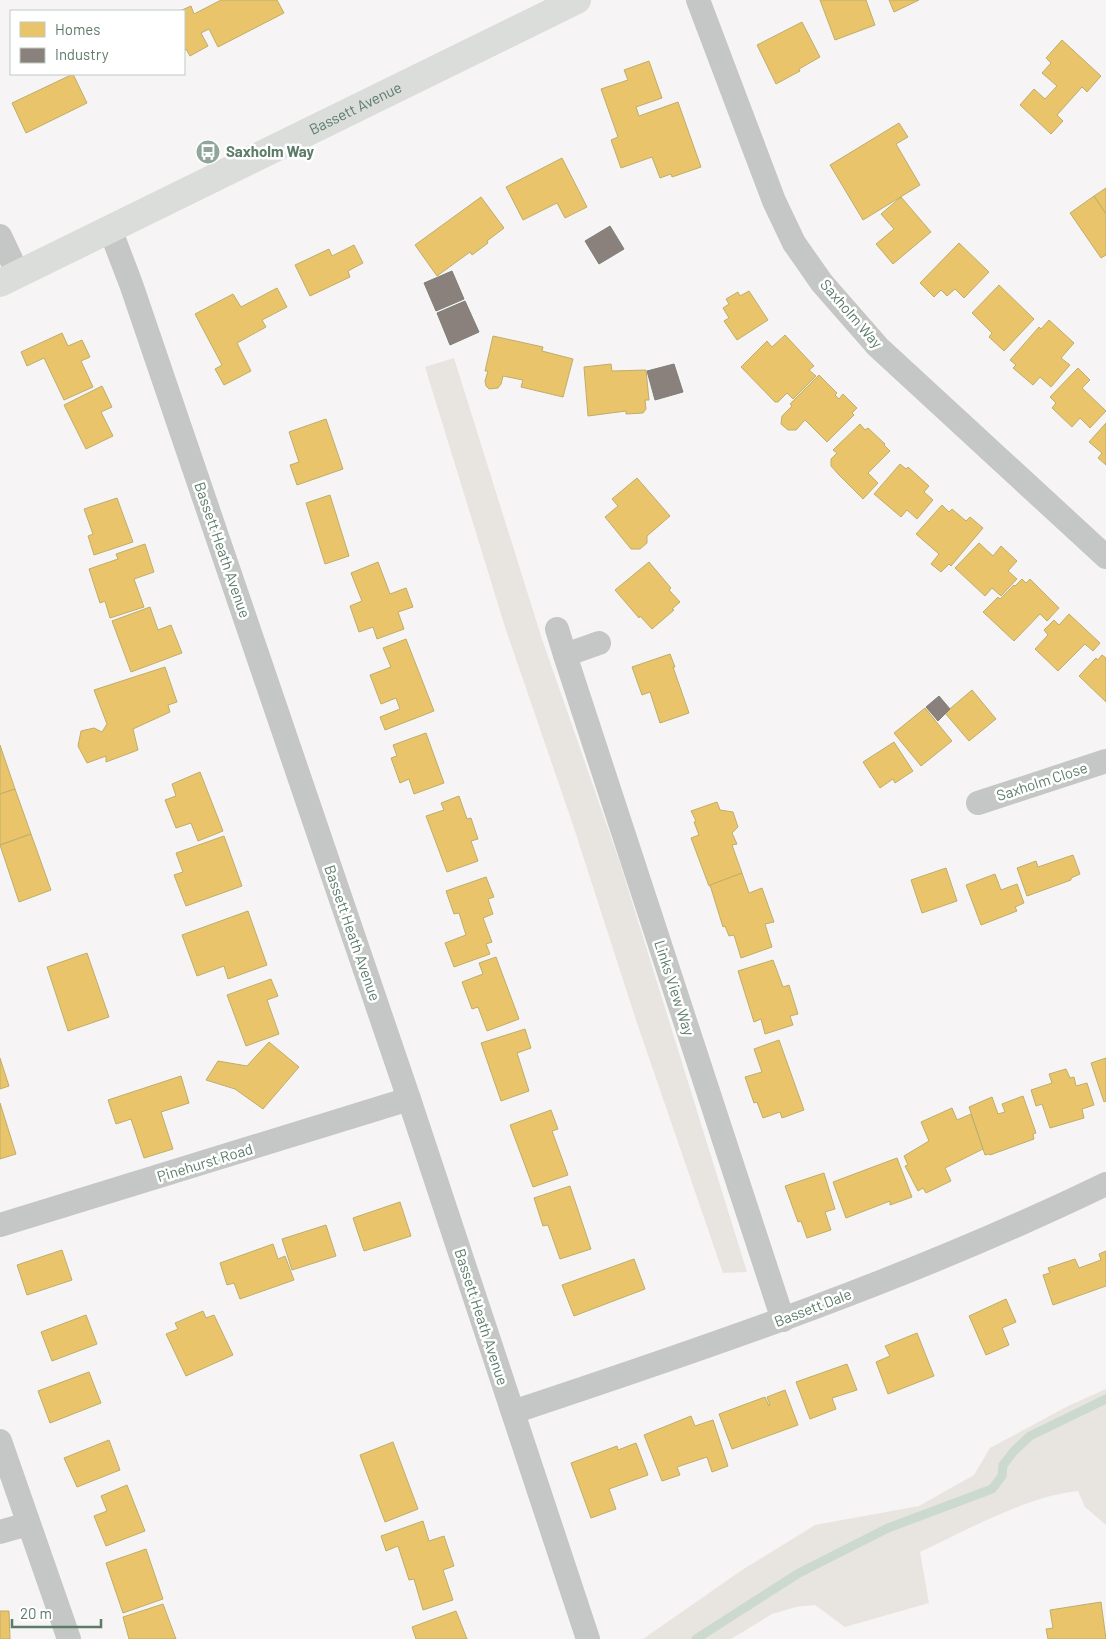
<svg xmlns="http://www.w3.org/2000/svg" width="1106" height="1639" font-family="Barlow,sans-serif">
<style>
.green{fill:#e8e5e1}
.homes{fill:#e9c46a;stroke:#beae6a}
.industry{fill:#8a817c;stroke:#7c8076}
.lines{fill:none;stroke-linecap:round;stroke-linejoin:round}
.stream{stroke:#cbd9cf;stroke-width:9}
.minor{stroke:#c4c7c5;stroke-width:24}
.primary{stroke:#dbdddb;stroke-width:28}
.labels{text-anchor:middle;stroke-width:5;stroke-linejoin:round;paint-order:stroke}
.street-label{font-size:15px;fill:#5b7c69;stroke:#fff}
.poi-label{font-size:15px;font-weight:bold;fill:#5b7c69;stroke:#fff;text-anchor:start}
</style>
<rect width="100%" height="100%" fill="#f6f4f4"/>
<!-- green -->
<g class="green">
<polygon points="454,358 541,636 621,866 747,1272 723,1273 637,1023 573,825 505,627 425,367"/>
<path d="M 1106,1389 L 1106,1525 L 1085,1507 L 1078,1491 C 1027,1496 967,1530 920,1552 L 929,1603 L 845,1627 L 815,1605 L 796,1607 L 772,1614 L 731,1639 L 643,1639 L 742,1570 L 815,1525 L 919,1506 L 974,1475 L 990,1448 L 1068,1406 Z"/>
</g>
<!-- homes -->
<g class="homes">
<polygon points="221,0 277,0 284,13 218,47 209,29 201,33 208,46 190,56 186,49 184,51 184,11 180,11 191,6 194,14"/>
<polygon points="820,0 866,0 875,25 835,40"/>
<polygon points="889,0 919,0 894,12"/>
<polygon points="802,22 820,57 799,69 800,71 776,84 757,45"/>
<polygon points="1062,40 1101,76 1087,92 1082,87 1057,115 1063,121 1051,134 1020,105 1034,89 1045,99 1057,86 1042,73 1051,63 1046,58"/>
<polygon points="649,61 662,98 636,107 639,116 678,102 701,167 672,177 671,174 660,178 652,157 621,168 611,140 618,137 601,89 628,80 624,70"/>
<polygon points="73,74 87,103 26,133 12,103"/>
<polygon points="899,123 908,137 896,144 920,185 863,220 830,165"/>
<polygon points="562,158 587,207 565,218 557,203 523,220 506,187"/>
<polygon points="1106,188 1106,214 1094,196"/>
<polygon points="1094,196 1106,214 1106,255 1101,258 1070,213"/>
<polygon points="481,197 504,228 487,241 488,243 472,255 470,252 437,276 415,245"/>
<polygon points="901,197 931,232 893,264 876,244 894,229 881,214"/>
<polygon points="959,243 989,272 964,298 955,289 947,296 941,290 934,297 920,283"/>
<polygon points="354,245 363,263 348,271 350,277 310,296 295,265 329,249 332,256"/>
<polygon points="999,285 1034,319 1004,351 989,337 992,333 972,313"/>
<polygon points="277,288 287,307 262,320 266,327 237,343 251,371 224,385 215,369 222,365 195,314 233,294 241,307"/>
<polygon points="749,291 768,320 737,340 724,321 729,318 723,308 729,304 726,299 738,292 740,296"/>
<polygon points="1049,320 1074,343 1061,358 1070,365 1051,387 1040,377 1033,385 1013,368 1016,365 1010,360 1039,327 1041,329"/>
<polygon points="62,333 68,346 82,340 90,357 81,361 93,387 64,400 44,358 27,366 21,352"/>
<polygon points="785,335 814,366 809,370 816,376 793,399 787,393 778,402 775,402 741,367 767,341 772,347"/>
<polygon points="493,336 543,347 542,351 573,359 563,397 521,387 523,380 503,376 501,384 498,388 489,389 486,386 485,381 488,371 485,371"/>
<polygon points="611,364 612,371 646,370 649,400 645,400 646,409 643,413 626,414 626,411 588,416 584,367"/>
<polygon points="1078,368 1090,380 1082,388 1106,411 1090,428 1080,418 1072,427 1052,408 1056,403 1050,397"/>
<polygon points="819,375 837,393 835,395 839,399 843,394 857,408 852,413 854,415 827,442 805,420 796,430 788,430 781,424 782,416 792,406 790,404"/>
<polygon points="102,386 112,407 101,412 113,436 86,449 64,405"/>
<polygon points="326,419 343,469 297,485 290,465 299,462 289,432"/>
<polygon points="1106,423 1106,465 1098,458 1102,453 1089,442"/>
<polygon points="860,424 865,430 868,428 885,444 884,445 890,451 868,473 878,483 863,499 839,475 831,466 831,459 837,453 833,450"/>
<polygon points="900,464 906,469 908,467 929,486 924,492 933,500 917,519 907,510 901,517 874,494"/>
<polygon points="637,478 670,516 647,536 647,543 640,549 631,549 605,517 618,506 612,499"/>
<polygon points="330,495 349,556 325,564 306,503"/>
<polygon points="117,498 133,542 94,555 88,536 93,534 84,509"/>
<polygon points="942,505 949,512 952,509 966,521 970,517 983,528 951,566 949,564 941,572 931,564 939,554 916,534"/>
<polygon points="979,543 993,556 1001,546 1017,561 1008,571 1017,579 1001,596 992,588 985,596 955,568"/>
<polygon points="145,544 154,572 134,579 144,607 110,618 105,601 100,603 89,569 118,559 116,554"/>
<polygon points="378,562 390,594 406,588 413,607 398,612 404,629 377,639 373,627 359,632 350,606 362,601 351,573"/>
<polygon points="649,562 671,588 669,590 680,602 672,609 674,610 652,629 640,616 639,618 615,590"/>
<polygon points="1022,579 1026,583 1030,579 1059,608 1047,621 1040,614 1014,641 983,612 998,597 1000,599 1014,585 1015,586"/>
<polygon points="150,607 158,630 171,625 182,653 131,672 112,621"/>
<polygon points="1069,614 1100,643 1093,651 1085,644 1058,671 1035,649 1048,635 1044,630 1054,620 1059,625"/>
<polygon points="406,639 434,711 385,730 380,717 400,709 396,698 381,704 370,675 391,667 383,648"/>
<polygon points="670,654 675,667 673,667 689,713 660,723 650,692 642,695 632,667"/>
<polygon points="1102,655 1106,658 1106,702 1079,676 1096,658 1098,660"/>
<polygon points="165,667 177,702 168,705 170,712 133,729 138,750 106,762 106,756 87,763 78,746 81,731 94,728 102,732 107,724 94,690"/>
<polygon points="972,690 996,719 969,741 945,713"/>
<polygon points="925,708 952,741 921,766 894,733"/>
<polygon points="426,733 444,783 414,794 409,779 400,783 391,758 397,756 393,745"/>
<polygon points="894,742 913,771 895,783 893,779 880,788 863,762"/>
<polygon points="0,745 15,789 0,794"/>
<polygon points="200,772 223,831 198,841 191,823 176,828 165,800 176,796 172,784"/>
<polygon points="15,789 31,834 0,845 0,794"/>
<polygon points="459,796 467,819 471,818 478,839 471,841 478,861 447,872 426,816 444,810 441,803"/>
<polygon points="717,802 720,810 733,812 738,827 732,833 737,844 732,845 742,873 709,886 691,838 699,835 694,822 696,821 691,811"/>
<polygon points="31,834 51,890 19,902 0,845"/>
<polygon points="224,836 242,886 186,906 174,875 183,872 176,853"/>
<polygon points="1073,855 1080,874 1071,878 1071,880 1027,896 1017,868 1036,861 1038,867"/>
<polygon points="946,868 957,901 922,913 911,880"/>
<polygon points="742,873 749,893 762,888 774,922 765,924 772,947 741,958 734,935 729,936 725,926 723,927 710,885"/>
<polygon points="995,874 1001,890 1017,884 1024,903 1015,907 1017,911 981,925 966,885"/>
<polygon points="486,877 494,897 488,899 493,914 483,918 492,942 486,944 490,954 454,967 445,943 466,935 459,913 454,914 446,891"/>
<polygon points="248,911 267,965 228,979 224,966 197,976 182,935"/>
<polygon points="87,953 109,1017 68,1031 47,967"/>
<polygon points="496,957 519,1019 487,1031 478,1007 472,1009 462,982 483,974 479,963"/>
<polygon points="773,960 783,987 789,985 798,1014 790,1016 793,1025 765,1034 761,1019 754,1022 738,971"/>
<polygon points="271,979 278,996 267,1000 279,1034 246,1046 227,995"/>
<polygon points="525,1029 531,1048 517,1053 529,1091 501,1101 481,1043"/>
<polygon points="779,1040 804,1110 782,1118 780,1112 763,1118 757,1102 754,1103 745,1077 762,1072 754,1049"/>
<polygon points="269,1042 299,1067 263,1109 235,1089 206,1080 218,1061 247,1066"/>
<polygon points="0,1058 9,1086 0,1089"/>
<polygon points="1106,1058 1106,1101 1104,1102 1091,1063"/>
<polygon points="1066,1069 1070,1078 1074,1077 1076,1086 1087,1083 1094,1105 1082,1109 1084,1118 1050,1128 1042,1104 1036,1106 1031,1090 1052,1083 1049,1074"/>
<polygon points="181,1076 189,1103 161,1112 173,1149 144,1158 131,1119 116,1124 108,1100"/>
<polygon points="1023,1096 1036,1133 1033,1134 1034,1139 990,1155 989,1154 985,1155 969,1107 992,1097 998,1114 1005,1112 1002,1104"/>
<polygon points="0,1103 16,1154 0,1159"/>
<polygon points="952,1108 957,1120 971,1114 983,1149 945,1168 951,1181 926,1193 923,1188 918,1191 905,1166 908,1165 904,1156 929,1141 921,1122"/>
<polygon points="551,1110 558,1129 552,1131 568,1175 533,1187 510,1125"/>
<polygon points="897,1158 912,1197 890,1205 890,1201 846,1218 833,1182"/>
<polygon points="824,1173 835,1209 825,1212 831,1230 807,1238 801,1221 798,1222 785,1186"/>
<polygon points="570,1186 591,1249 560,1259 548,1225 543,1226 534,1198"/>
<polygon points="400,1202 411,1236 364,1251 353,1218"/>
<polygon points="326,1225 336,1256 292,1270 282,1239"/>
<polygon points="273,1244 278,1259 285,1256 294,1280 240,1299 234,1283 227,1285 220,1263"/>
<polygon points="62,1250 72,1280 27,1295 17,1265"/>
<polygon points="1106,1251 1106,1286 1053,1305 1043,1275 1050,1273 1048,1268 1075,1259 1079,1268 1101,1260 1099,1254"/>
<polygon points="634,1259 645,1289 574,1316 562,1285"/>
<polygon points="1006,1299 1016,1322 1002,1328 1009,1345 986,1355 969,1316"/>
<polygon points="203,1311 206,1318 214,1315 233,1355 186,1376 166,1334 178,1329 175,1323"/>
<polygon points="86,1315 97,1344 52,1361 41,1332"/>
<polygon points="917,1333 934,1376 888,1394 876,1362 890,1356 885,1346"/>
<polygon points="847,1364 857,1390 832,1398 836,1409 810,1419 796,1382"/>
<polygon points="89,1372 101,1403 50,1423 38,1391"/>
<polygon points="785,1390 798,1425 732,1449 719,1414 765,1397 769,1406 770,1405 767,1397"/>
<polygon points="691,1416 695,1426 713,1420 728,1466 712,1472 707,1457 677,1467 680,1475 662,1481 644,1435"/>
<polygon points="109,1440 120,1470 77,1487 64,1458"/>
<polygon points="393,1442 418,1509 385,1522 360,1455"/>
<polygon points="636,1443 648,1475 609,1489 616,1509 591,1518 571,1463 617,1446 618,1450"/>
<polygon points="127,1485 145,1531 106,1546 94,1516 107,1511 101,1496"/>
<polygon points="423,1521 429,1541 444,1536 454,1566 443,1570 453,1600 423,1610 414,1579 409,1580 398,1546 386,1551 381,1536"/>
<polygon points="146,1549 163,1599 123,1613 106,1563"/>
<polygon points="1101,1602 1106,1639 1048,1639 1046,1629 1053,1628 1050,1610"/>
<polygon points="163,1604 176,1639 129,1639 123,1617"/>
<polygon points="0,1611 9,1611 10,1639 0,1639"/>
<polygon points="456,1611 467,1639 416,1639 412,1627"/>
</g>
<!-- industry -->
<g class="industry">
<polygon points="610,226 624,249 599,264 585,241"/>
<polygon points="452,271 464,299 436,311 424,283"/>
<polygon points="465,301 479,332 450,345 437,313"/>
<polygon points="674,364 683,392 655,400 647,371"/>
<polygon points="939,696 950,709 938,721 926,707"/>
</g>
<g class="lines">
<!-- stream -->
<polyline class="stream" points="696,1639 799,1573 888,1528 992,1489 1002,1476 1003,1465 1014,1451 1030,1436 1106,1399"/>
<!-- minor -->
<g class="minor">
<polyline points="698,0 774,201 794,243 822,283 878,347 1106,557"/>
<polyline points="110,229 131,284 409,1099 588,1639"/>
<polyline points="0,236 18,274"/>
<polyline points="557,629 565,655 599,643"/>
<polyline points="565,655 783,1320"/>
<polyline points="978,803 1106,761"/>
<polyline points="0,1225 409,1099"/>
<path d="M 513,1412 C 715,1345 914,1277 1106,1184"/>
<polyline points="0,1441 69,1639"/>
<polyline points="0,1532 28,1524"/>
</g>
<!-- primary -->
<path class="primary" id="s1" d="M 0,283 L 577,0"/>
</g>
<!-- icons -->
<defs>
<symbol id="bus-disc" viewBox="-11 -11 22 22"><circle r="9.5" fill="#91a69a" stroke="#fff"/><path d="M-5-6H5V4H4V6H2V4H-2V6H-4V4H-5ZM-3.5-4V0h7V-4ZM-3.5 1.2v1.5H-2V1.2ZM2 1.2v1.5H3.5V1.2Z" fill="#fff"/></symbol>
</defs>
<g fill-rule="evenodd">
<use href="#bus-disc" x="194" y="138" width="28" height="28"/>
</g>
<g class="labels">
<!-- street labels -->
<g class="street-label">
<text dy="5" stroke="none"><textPath href="#s1" startOffset="396">Bassett Avenue</textPath></text>
<text transform="translate(851 314) rotate(49)" y="5">Saxholm Way</text>
<text transform="translate(222 550) rotate(71)" y="5">Bassett Heath Avenue</text>
<text transform="translate(1042 782) rotate(-18)" y="5">Saxholm Close</text>
<text transform="translate(352 933) rotate(71)" y="5">Bassett Heath Avenue</text>
<text transform="translate(674 988) rotate(72)" y="5">Links View Way</text>
<text transform="translate(205 1163) rotate(-17)" y="5">Pinehurst Road</text>
<text transform="translate(813 1308) rotate(-21)" y="5">Bassett Dale</text>
<text transform="translate(481 1317) rotate(72)" y="5">Bassett Heath Avenue</text>
</g>
<!-- poi labels -->
<g class="poi-label">
<text x="226" y="157">Saxholm Way</text>
</g>
</g>
<!-- legend -->
<rect x="10" y="10" width="175" height="65" fill="#ffffff" stroke="#bdcbc3"/>
<rect x="20" y="22" width="25" height="15" fill="#e9c46a" stroke="#bdcbc3"/>
<text x="55" y="35" font-size="15" fill="#5b7c69">Homes</text>
<rect x="20" y="48" width="25" height="15" fill="#8a817c" stroke="#bdcbc3"/>
<text x="55" y="60" font-size="15" fill="#5b7c69">Industry</text>
<!-- scale -->
<path d="M12 1619v8h89v-8" fill="none" stroke="#5b7c69" stroke-width="2.5"/>
<text x="20" y="1619" font-size="15" fill="#5b7c69" stroke="#ffffff" stroke-width="4" paint-order="stroke">20 m</text>
</svg>
